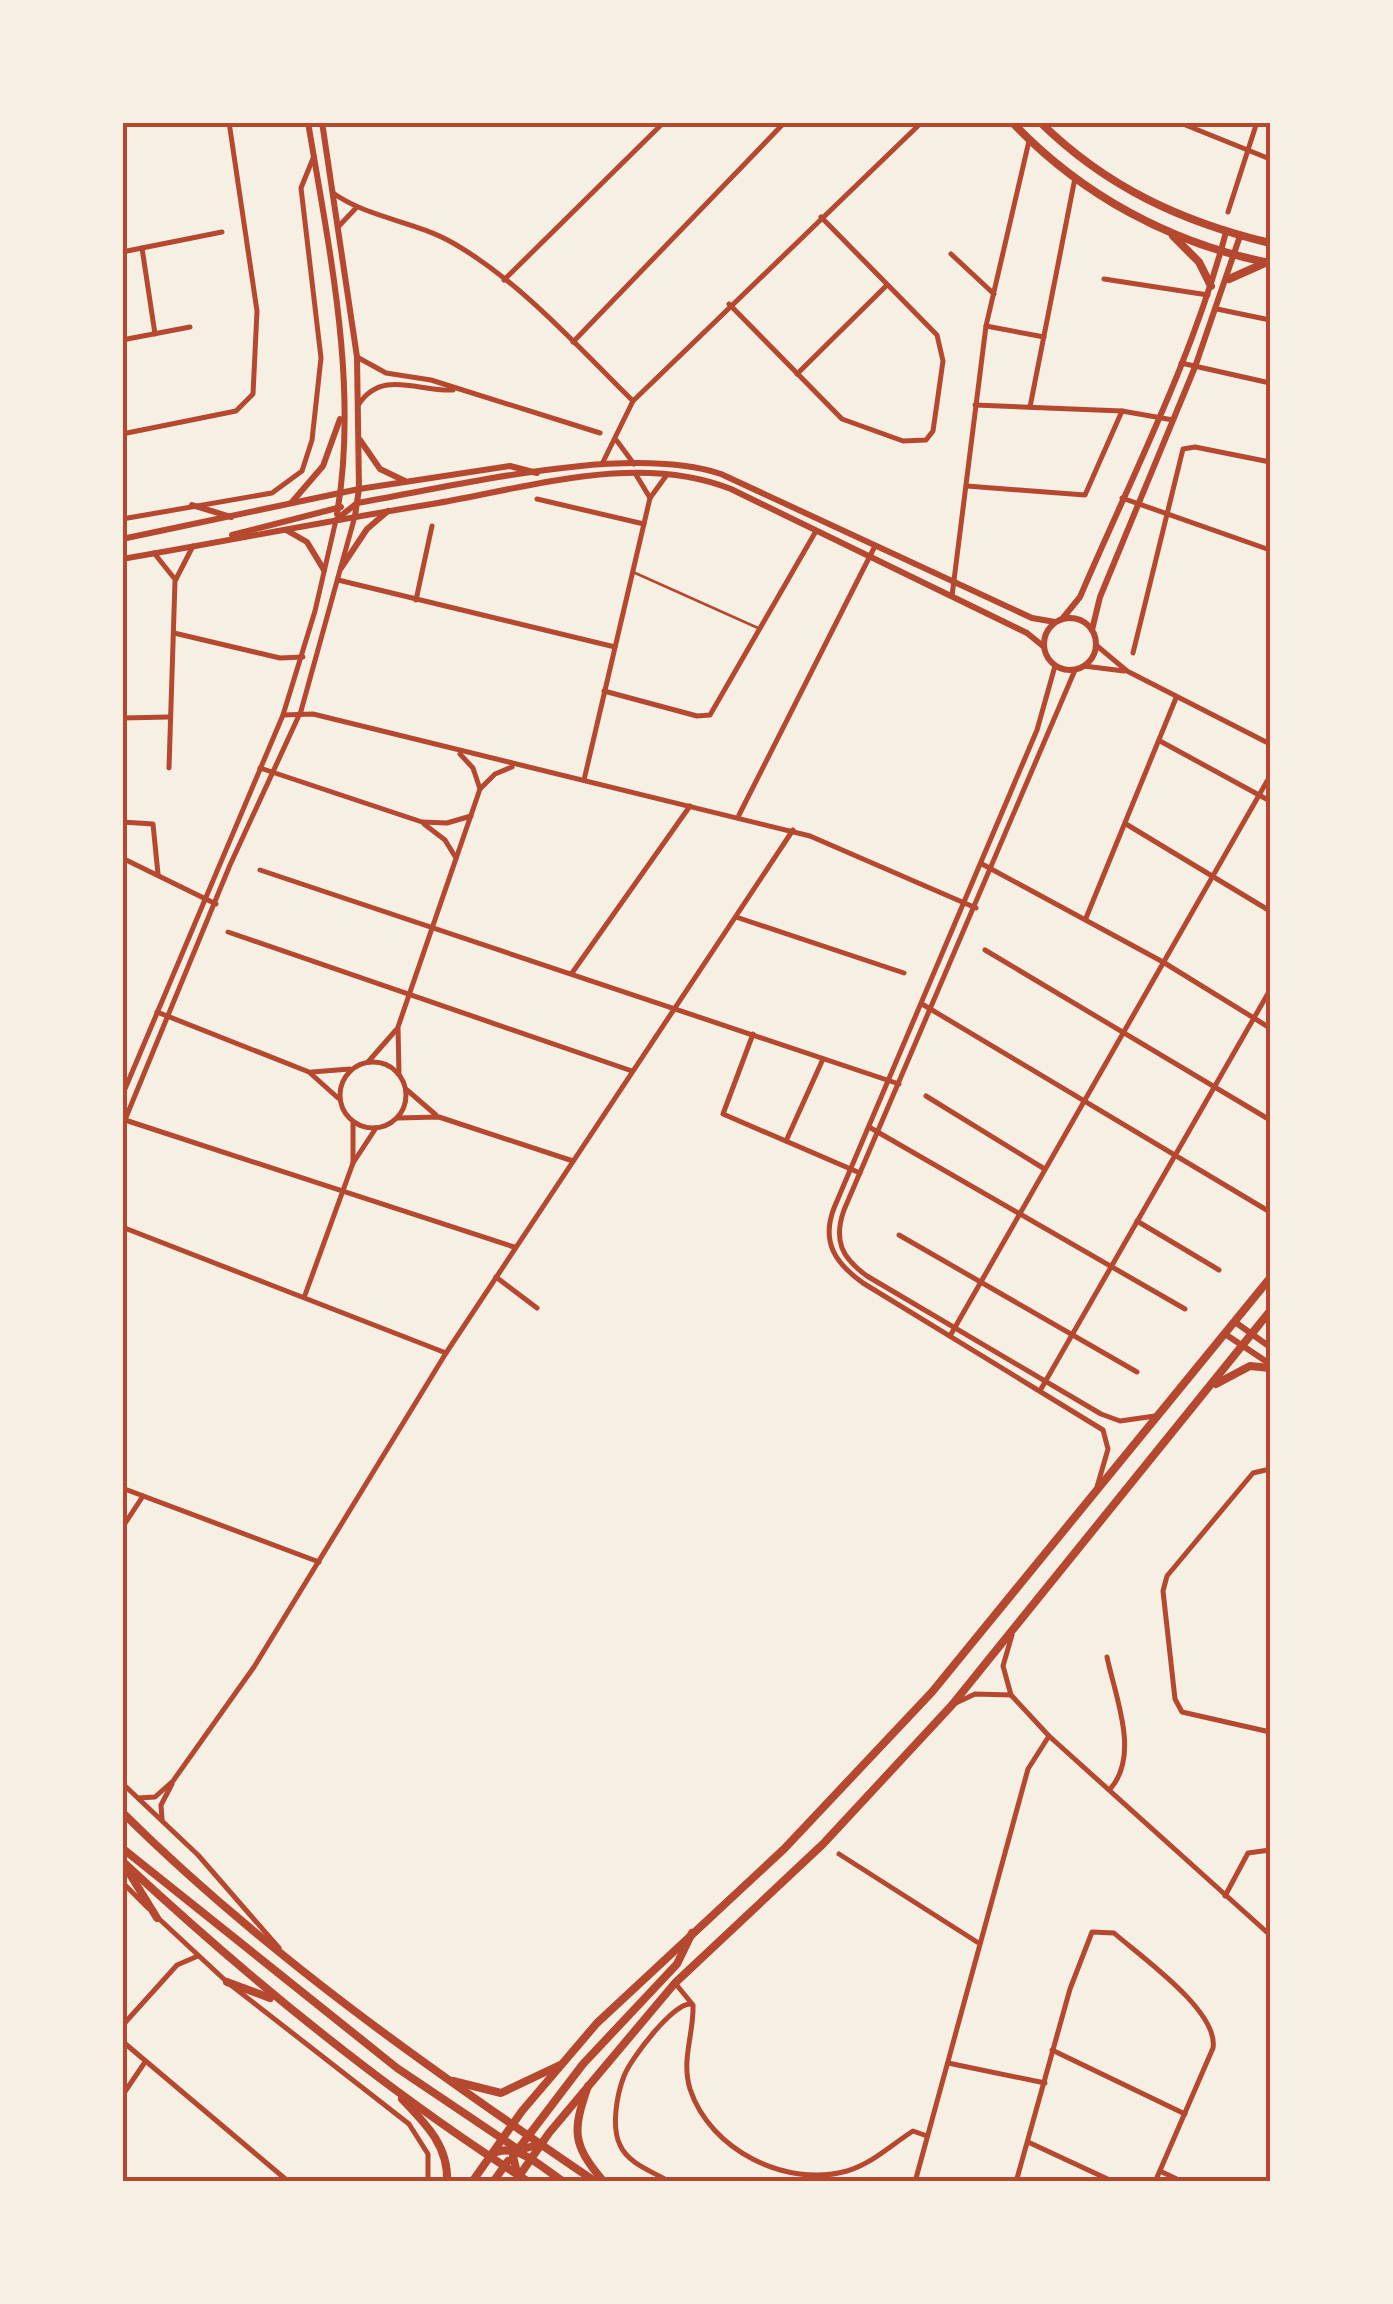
<svg xmlns="http://www.w3.org/2000/svg" width="1393" height="2304" font-family="Quicksand,sans-serif">
<style>
.lines{fill:none;stroke-linecap:round;stroke-linejoin:round}
.service{stroke:#b5482f;stroke-width:2.5}
.minor{stroke:#b5482f;stroke-width:5}
.tertiary{stroke:#b5482f;stroke-width:6}
.secondary{stroke:#b5482f;stroke-width:6}
.primary{stroke:#b5482f;stroke-width:8}
.trunk{stroke:#b5482f;stroke-width:8}
.neatline{fill:none;stroke:#b5482f;stroke-width:4}
</style>
<rect width="100%" height="100%" fill="#f6efe4"/>
<g class="lines">
<!-- service -->
<polyline class="service" points="633,572 758,628"/>
<!-- minor -->
<g class="minor">
<polyline points="1178,122 1270,159"/>
<path d="M 333,193 C 368,218 415,221 453,243 C 521,282 578,347 633,401"/>
<polyline points="1228,212 1257,122"/>
<polyline points="338,227 356,208"/>
<polyline points="142,248 155,334"/>
<polyline points="122,252 222,232"/>
<polyline points="951,254 994,294"/>
<polyline points="1104,279 1208,295"/>
<polyline points="504,280 664,122"/>
<polyline points="729,304 842,419 903,441 926,440 933,431 943,361 937,335 821,217"/>
<polyline points="1217,309 1270,320"/>
<polyline points="986,326 1044,337"/>
<polyline points="122,340 190,327"/>
<polyline points="573,342 785,122"/>
<polyline points="357,357 386,373 431,380 600,433"/>
<polyline points="1181,363 1270,383"/>
<polyline points="797,374 886,286"/>
<path d="M 359,404 C 382,369 419,392 453,390"/>
<polyline points="975,405 1122,411 1173,420"/>
<polyline points="1030,407 1075,178"/>
<polyline points="122,434 236,411 253,394 257,311 229,122"/>
<polyline points="617,441 634,464"/>
<polyline points="602,464 633,401 922,122"/>
<polyline points="635,473 650,498"/>
<polyline points="967,486 1085,495 1122,411"/>
<polyline points="1122,498 1270,550"/>
<polyline points="537,499 644,524"/>
<polyline points="122,519 272,493 302,471 312,440 321,358 301,188 314,156"/>
<polyline points="154,553 174,578"/>
<polyline points="338,580 615,647"/>
<polyline points="952,596 986,326 1029,141"/>
<polyline points="416,600 432,526"/>
<polyline points="174,633 280,658 303,657"/>
<polyline points="1096,645 1127,671 1270,744"/>
<polyline points="1133,653 1183,449 1195,447 1270,462"/>
<path d="M 1055,666 L 1037,730 L 834,1208 C 821,1242 835,1263 863,1283 L 1103,1430 L 1108,1449 L 1097,1487"/>
<polyline points="1084,666 1124,671"/>
<path d="M 1075,670 L 844,1210 C 833,1241 842,1258 867,1276 L 1101,1414 L 1120,1421 L 1155,1416"/>
<polyline points="604,691 697,716 710,715 816,531"/>
<polyline points="283,715 313,714 810,836 976,908"/>
<polyline points="122,718 169,717"/>
<polyline points="1160,741 1270,801"/>
<polyline points="460,754 473,768 480,789"/>
<polyline points="169,768 175,581 193,546"/>
<polyline points="260,768 422,822 447,823 471,816"/>
<polyline points="584,780 650,498 666,476"/>
<polyline points="739,815 875,546"/>
<polyline points="122,822 153,824 158,874"/>
<polyline points="424,824 445,840 456,858"/>
<polyline points="1126,824 1270,911"/>
<polyline points="122,858 216,904"/>
<polyline points="982,864 1163,962 1270,1028"/>
<polyline points="260,870 899,1084"/>
<polyline points="736,917 904,973"/>
<polyline points="1086,918 1176,698"/>
<polyline points="228,932 632,1071"/>
<polyline points="985,950 1270,1120"/>
<polyline points="572,973 690,806"/>
<polyline points="922,1004 1270,1212"/>
<polyline points="157,1012 309,1072 338,1098"/>
<polyline points="753,1034 723,1114 860,1173"/>
<circle cx="373" cy="1095" r="33"/>
<polyline points="368,1062 396,1030"/>
<polyline points="312,1072 350,1069"/>
<polyline points="399,1075 398,1027 480,789 495,774 512,767"/>
<polyline points="407,1090 436,1115"/>
<polyline points="122,1096 283,715 315,611 336,520"/>
<polyline points="926,1096 1043,1168"/>
<polyline points="398,1118 439,1117 573,1161"/>
<polyline points="125,1120 514,1247"/>
<polyline points="353,1122 353,1163"/>
<polyline points="122,1127 230,865 301,711 355,516"/>
<polyline points="869,1127 1185,1309"/>
<polyline points="786,1141 823,1059"/>
<polyline points="1137,1221 1219,1270"/>
<polyline points="122,1227 446,1353"/>
<polyline points="899,1235 1137,1372"/>
<polyline points="496,1277 537,1308"/>
<polyline points="305,1295 353,1163 376,1128"/>
<polyline points="950,1336 1270,776"/>
<polyline points="1041,1389 1270,990"/>
<polyline points="1270,1469 1253,1473 1167,1576 1163,1591 1175,1699 1182,1712 1270,1732"/>
<polyline points="122,1488 319,1562"/>
<polyline points="122,1528 143,1496"/>
<polyline points="1012,1635 1003,1666 1011,1695 1049,1736 1270,1935"/>
<path d="M 1107,1657 C 1115,1696 1140,1754 1111,1788"/>
<polyline points="956,1703 975,1694 1011,1695"/>
<polyline points="122,1783 198,1855 279,1948"/>
<polyline points="138,1798 155,1797 173,1781 254,1667 446,1353 793,830"/>
<polyline points="162,1819 161,1805 172,1784"/>
<polyline points="839,1854 977,1942"/>
<polyline points="122,1882 148,1908"/>
<polyline points="1225,1896 1248,1853 1270,1850"/>
<polyline points="156,1916 227,1982 409,2124 428,2154 428,2182"/>
<path d="M 675,1983 L 693,2005 C 694,2034 681,2059 690,2089 C 710,2150 786,2188 847,2171 C 873,2163 891,2145 913,2131 L 927,2136"/>
<polyline points="122,2026 177,1965 198,1956"/>
<polyline points="122,2041 289,2182"/>
<polyline points="1052,2050 1185,2114"/>
<polyline points="948,2063 1045,2083"/>
<polyline points="122,2096 145,2062"/>
<polyline points="1028,2142 1114,2182"/>
<polyline points="1160,2171 1183,2182"/>
<path d="M 670,2182 C 654,2172 628,2164 620,2145 C 611,2127 617,2094 624,2076 C 631,2058 674,2002 691,2004"/>
<polyline points="915,2182 1028,1769 1049,1736"/>
<path d="M 1016,2182 L 1070,1989 L 1092,1932 L 1114,1933 C 1140,1956 1219,2011 1213,2048 L 1155,2182"/>
<polyline points="1267,2182 1270,2173"/>
</g>
<!-- tertiary -->
<g class="tertiary">
<path d="M 308,122 C 329,249 359,386 337,514"/>
<polyline points="322,122 357,357 359,489 355,516"/>
<polyline points="360,440 380,469 405,481"/>
<polyline points="292,502 323,466 340,419"/>
<polyline points="192,505 231,517"/>
<path d="M 337,519 L 357,503 C 457,486 627,443 721,474 L 1032,618 L 1055,622"/>
<polyline points="286,530 307,542 324,570"/>
<polyline points="232,535 341,507"/>
<polyline points="122,539 359,489 510,466 537,473"/>
<path d="M 122,559 C 228,541 332,520 438,503 C 531,487 639,452 731,489 L 1027,633 L 1043,646"/>
<polyline points="341,568 367,529 388,511"/>
<circle cx="1070" cy="644" r="26"/>
<path d="M 1062,619 L 1080,597 C 1131,478 1193,358 1226,232"/>
<polyline points="1092,630 1100,597 1195,367 1240,236"/>
</g>
<!-- secondary -->
<g class="secondary">
<polyline points="1235,1322 1270,1347"/>
<polyline points="1225,1334 1270,1364"/>
</g>
<!-- primary -->
<g class="primary">
<path d="M 1012,122 C 1081,195 1172,244 1270,263"/>
<path d="M 1040,122 C 1106,187 1182,222 1270,243"/>
<polyline points="1173,236 1199,262 1211,286"/>
<polyline points="1229,279 1265,263"/>
<polyline points="1216,1384 1250,1366 1270,1368"/>
<polyline points="472,2182 522,2111 597,2023 784,1849 932,1692 1270,1278"/>
<polyline points="515,2182 549,2133 675,1983 823,1844 952,1705 1270,1311"/>
</g>
<!-- trunk -->
<g class="trunk">
<path d="M 122,1812 C 264,1953 431,2070 596,2182"/>
<polyline points="122,1848 397,2068 519,2150 541,2144"/>
<path d="M 122,1861 C 249,1979 383,2089 529,2182"/>
<polyline points="128,1871 157,1918"/>
<polyline points="227,1982 270,1998"/>
<polyline points="453,2081 501,2093 560,2065"/>
<path d="M 588,2086 C 572,2132 572,2144 604,2182"/>
<path d="M 402,2099 C 425,2123 449,2146 447,2182"/>
<path d="M 490,2155 C 515,2139 542,2168 564,2182"/>
<polyline points="517,2173 513,2156 583,2064 677,1964 692,1933"/>
<polyline points="493,2182 508,2161"/>
</g>
</g>
<!-- border -->
<rect width="1393" height="2304" fill="none" stroke="#f6efe4" stroke-width="250"/>
<rect x="125" y="125" width="1143" height="2054" class="neatline"/>
</svg>
